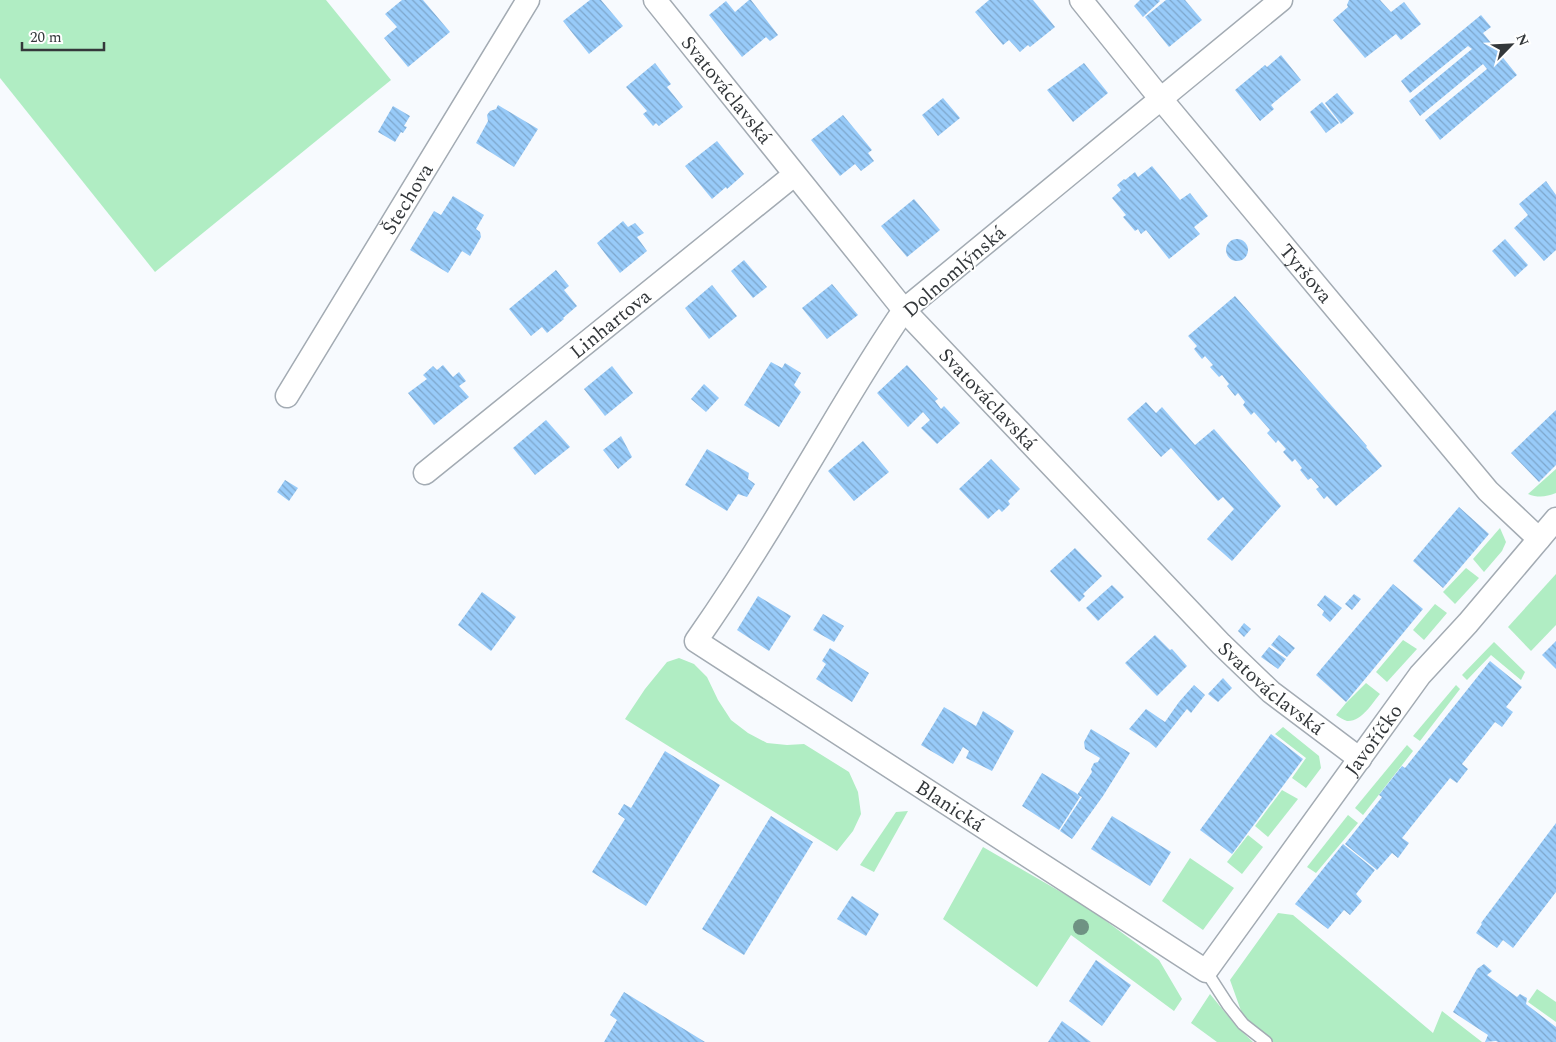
<svg xmlns="http://www.w3.org/2000/svg" width="1556" height="1042" font-family="Spectral,serif">
<style>
.grass{fill:#b0edc3}
.building{fill:url(#building-back-hatch)}
.lines{fill:none;stroke-linecap:round;stroke-linejoin:round}
.lane-casing{stroke:#a3abb3;stroke-width:14}
.street-casing{stroke:#a3abb3;stroke-width:25}
.lane{stroke:#fff;stroke-width:11}
.street{stroke:#fff;stroke-width:22}
.tree{fill:#6f9283}
.labels{text-anchor:middle;stroke-width:4;stroke-linejoin:round;paint-order:stroke}
.street-label{font-size:20px;fill:#34383b;stroke:#fff}
</style>
<defs>
<pattern id="building-back-hatch" width="6" height="6" patternUnits="userSpaceOnUse" patternTransform="scale(1.25)"><rect width="6" height="6" fill="#98cbf9"/><path d="M-1 5l2 2M0 0l6 6M5-1l2 2" fill="none" stroke="#7da6cb"/></pattern>
</defs>
<rect width="100%" height="100%" fill="#f7fafe"/>
<!-- grass -->
<g class="grass">
<polygon points="0,0 326,0 391,80 155,272 0,78"/>
<path d="M 1556,469 L 1556,493 C 1546,497 1538,498 1528,494 Z"/>
<polygon points="1500,528 1506,542 1502,551 1484,572 1473,559"/>
<polygon points="1466,568 1479,578 1455,604 1443,592"/>
<polygon points="1556,574 1556,625 1531,651 1508,627"/>
<polygon points="1435,604 1447,613 1424,640 1413,630"/>
<polygon points="1403,640 1417,649 1387,682 1376,672"/>
<polygon points="1494,642 1525,672 1521,680 1491,655 1467,680 1462,675"/>
<polygon points="679,658 694,664 707,677 718,700 731,720 748,733 767,743 787,745 804,744 849,772 858,792 861,814 853,831 837,851 625,719 645,689 667,662"/>
<path d="M 1366,683 L 1380,694 C 1372,703 1362,722 1347,721 C 1344,720 1339,717 1336,715 L 1346,703 Z"/>
<polygon points="1456,685 1460,689 1420,741 1413,736"/>
<polygon points="1283,727 1319,756 1321,768 1306,788 1292,778 1306,758 1275,734"/>
<polygon points="1407,745 1413,751 1363,815 1355,808"/>
<polygon points="1282,790 1298,799 1268,837 1255,826"/>
<polygon points="908,811 874,872 860,865 896,812"/>
<polygon points="1348,815 1358,823 1316,873 1307,867"/>
<polygon points="1248,835 1263,847 1242,874 1227,862"/>
<polygon points="983,847 1087,907 1159,960 1182,999 1174,1011 1071,935 1037,987 943,919"/>
<polygon points="1190,858 1234,888 1203,930 1162,901"/>
<polygon points="1278,913 1293,915 1433,1033 1442,1011 1482,1042 1271,1042 1245,1022 1230,980"/>
<polygon points="1537,989 1556,1002 1556,1022 1528,1002"/>
<polygon points="1210,994 1237,1027 1253,1042 1217,1042 1191,1023"/>
</g>
<!-- building -->
<g class="building">
<polygon points="402,0 423,0 450,32 408,67 384,38 397,27 385,14"/>
<polygon points="590,0 601,0 623,26 589,54 563,21"/>
<polygon points="749,0 751,0 778,35 770,41 766,37 742,57 709,15 726,1 735,12"/>
<polygon points="989,0 1033,0 1055,27 1030,47 1028,45 1020,52 1009,40 1003,45 975,12"/>
<polygon points="1140,0 1159,0 1160,1 1143,17 1134,6"/>
<polygon points="1166,0 1185,0 1202,20 1169,47 1145,17"/>
<polygon points="1349,0 1380,0 1391,12 1404,2 1421,24 1401,40 1396,34 1365,58 1333,20 1348,7 1347,5"/>
<polygon points="1481,15 1491,27 1483,33 1517,75 1440,140 1425,120 1487,69 1483,64 1420,116 1409,101 1472,49 1468,46 1410,93 1401,81"/>
<polygon points="1281,55 1301,80 1271,105 1274,109 1260,121 1235,90 1265,65 1267,67"/>
<polygon points="655,63 671,84 667,87 683,107 659,126 656,123 653,126 643,114 647,111 626,87"/>
<polygon points="1084,63 1108,93 1073,122 1047,90"/>
<polygon points="1337,93 1354,113 1341,124 1325,103"/>
<polygon points="943,98 960,118 938,136 922,115"/>
<polygon points="1322,102 1339,123 1326,133 1310,112"/>
<polygon points="498,105 538,129 514,167 476,143 488,121 487,115 490,111 496,109"/>
<polygon points="393,106 410,116 404,126 407,127 403,133 401,132 395,142 378,132"/>
<polygon points="843,115 872,150 868,153 874,161 861,171 855,164 840,176 811,140"/>
<polygon points="717,141 744,174 727,189 726,187 712,199 685,166"/>
<polygon points="1152,166 1180,200 1190,193 1208,216 1194,227 1200,234 1169,259 1146,230 1141,234 1138,229 1135,231 1123,217 1126,215 1112,198 1121,190 1117,185 1124,179 1125,180 1135,172 1138,177"/>
<polygon points="1546,181 1556,195 1556,250 1544,261 1514,228 1528,215 1519,204"/>
<polygon points="453,196 484,215 476,229 480,232 481,237 470,256 462,251 448,273 410,250 434,211 441,215"/>
<polygon points="914,199 940,230 907,257 881,226"/>
<polygon points="623,221 628,227 635,223 644,233 637,237 647,251 620,273 597,243"/>
<polygon points="1505,239 1528,265 1515,277 1492,251"/>
<circle cx="1237" cy="250" r="11"/>
<polygon points="744,260 767,287 753,298 731,271"/>
<polygon points="556,270 569,286 564,290 577,306 563,318 564,319 547,333 542,327 531,336 509,309"/>
<polygon points="832,284 858,315 827,339 802,308"/>
<polygon points="712,285 737,316 709,339 685,308"/>
<polygon points="1235,296 1367,446 1366,447 1382,466 1336,506 1327,496 1324,499 1316,489 1319,487 1311,478 1308,480 1300,470 1302,468 1295,459 1292,462 1283,452 1286,449 1278,440 1276,443 1267,433 1270,430 1254,412 1251,415 1243,405 1245,402 1238,393 1235,396 1227,386 1229,384 1222,375 1219,377 1210,367 1213,365 1205,356 1202,359 1194,349 1197,346 1188,336"/>
<polygon points="771,362 782,368 785,363 801,373 794,385 801,392 779,427 744,405"/>
<polygon points="443,365 453,377 459,372 466,381 459,386 469,397 434,425 408,393 427,379 423,375 433,366 437,370"/>
<polygon points="907,365 938,399 935,401 941,409 944,406 960,423 937,444 921,428 930,420 923,412 908,427 877,393"/>
<polygon points="612,366 633,393 605,416 584,389"/>
<polygon points="704,384 719,398 706,412 691,399"/>
<polygon points="1146,402 1156,413 1162,407 1195,445 1214,429 1281,506 1232,561 1207,539 1234,509 1223,497 1218,501 1171,448 1161,457 1127,419"/>
<polygon points="1556,410 1556,465 1539,482 1511,453"/>
<polygon points="546,420 570,447 535,475 513,448"/>
<polygon points="621,436 632,457 618,469 603,450"/>
<polygon points="863,441 889,472 854,501 828,471"/>
<polygon points="707,449 749,473 748,479 755,484 747,497 738,494 727,511 685,485"/>
<polygon points="991,459 1020,489 1008,501 1010,504 1002,512 999,509 988,519 959,489"/>
<polygon points="285,480 298,488 289,501 277,492"/>
<polygon points="1459,507 1489,534 1443,588 1413,561"/>
<polygon points="1075,548 1102,576 1083,594 1085,596 1079,602 1050,571"/>
<polygon points="1393,584 1423,609 1346,702 1316,675"/>
<polygon points="1112,585 1124,597 1098,621 1086,608"/>
<polygon points="482,592 516,617 491,651 458,625"/>
<polygon points="1354,594 1361,599 1352,610 1345,604"/>
<polygon points="1325,595 1342,608 1330,622 1322,615 1324,611 1317,605"/>
<polygon points="758,596 791,616 769,651 737,630"/>
<polygon points="823,614 844,626 834,642 813,630"/>
<polygon points="1244,623 1251,629 1244,637 1238,631"/>
<polygon points="1155,635 1170,650 1172,649 1187,666 1157,696 1125,663"/>
<polygon points="1279,635 1295,648 1287,657 1271,645"/>
<polygon points="1556,641 1556,669 1542,655"/>
<polygon points="1269,647 1286,659 1278,669 1261,657"/>
<polygon points="830,648 869,673 852,702 816,679 826,664 822,661"/>
<polygon points="1490,661 1522,687 1506,707 1513,712 1502,727 1495,722 1462,764 1468,769 1457,783 1450,778 1402,838 1409,843 1398,858 1392,853 1377,870 1345,844 1382,797 1379,795 1402,766 1405,768"/>
<polygon points="1223,678 1232,688 1218,702 1208,694"/>
<polygon points="1194,685 1205,695 1191,713 1187,709 1156,748 1149,742 1129,729 1146,709 1165,722 1179,702"/>
<polygon points="944,707 976,726 983,711 1014,731 992,771 966,758 969,751 963,747 953,764 921,745"/>
<polygon points="1091,729 1130,753 1103,796 1072,839 1060,831 1082,797 1077,795 1092,772 1091,769 1094,763 1098,762 1100,758 1085,749 1084,742"/>
<polygon points="1271,734 1303,759 1232,854 1200,830"/>
<polygon points="665,751 720,785 646,906 592,872 625,819 618,814 624,804 631,808"/>
<polygon points="1042,773 1076,793 1080,797 1059,830 1022,806"/>
<polygon points="771,816 813,842 744,955 702,929"/>
<polygon points="1112,816 1171,852 1150,886 1091,849"/>
<polygon points="1556,823 1556,892 1513,948 1503,940 1497,948 1476,933 1482,924 1481,923"/>
<polygon points="1343,844 1375,870 1356,894 1362,901 1350,915 1344,910 1328,929 1295,904"/>
<polygon points="852,896 879,914 866,936 837,919"/>
<polygon points="1096,960 1131,985 1102,1026 1069,1001"/>
<polygon points="1484,964 1492,971 1487,975 1517,997 1520,994 1527,998 1526,1004 1556,1027 1556,1042 1498,1042 1496,1041 1485,1042 1488,1035 1453,1012 1477,969"/>
<polygon points="624,992 705,1042 604,1042 617,1020 610,1015"/>
<polygon points="1062,1021 1091,1042 1048,1042"/>
</g>
<g class="lines">
<defs>
<polyline id="lane" points="1206,971 1228,1005 1243,1024 1266,1042"/>
<g id="street">
<path id="s1" d="M 655,0 L 904,310 L 1221,644 L 1271,692 L 1360,759"/>
<path id="s2" d="M 1081,0 L 1151,87 L 1488,491 L 1539,539"/>
<path id="s3" d="M 1281,0 L 904,310 C 866,365 834,422 800,478 C 767,534 733,588 696,641 L 1206,971 L 1420,675 L 1468,623 L 1556,519"/>
<path id="s4" d="M 287,396 L 528,0"/>
<path id="s5" d="M 425,473 L 794,175"/>
</g>
</defs>
<!-- lane casing -->
<use href="#lane" class="lane-casing"/>
<!-- street casing -->
<use href="#street" class="street-casing"/>
<!-- lane -->
<use href="#lane" class="lane"/>
<!-- street -->
<use href="#street" class="street"/>
</g>
<!-- trees -->
<circle class="tree" cx="1081" cy="927" r="8"/>
<g class="labels">
<!-- street labels -->
<g class="street-label">
<text dy="7" stroke="none"><textPath href="#s1" startOffset="115">Svatováclavská</textPath></text>
<text dy="7" stroke="none"><textPath href="#s4" startOffset="231">Štechova</textPath></text>
<text transform="translate(954 271) rotate(-41)" y="7">Dolnomlýnská</text>
<text dy="7" stroke="none"><textPath href="#s2" startOffset="354">Tyršova</textPath></text>
<text dy="7" stroke="none"><textPath href="#s5" startOffset="238">Linhartova</textPath></text>
<text dy="7" stroke="none"><textPath href="#s1" startOffset="520">Svatováclavská</textPath></text>
<text dy="7" stroke="none"><textPath href="#s1" startOffset="925">Svatováclavská</textPath></text>
<text dy="7" stroke="none"><textPath href="#s3" startOffset="1772">Javoříčko</textPath></text>
<text dy="7" stroke="none"><textPath href="#s3" startOffset="1182">Blanická</textPath></text>
</g>
</g>
<!-- north arrow -->
<g transform="translate(1511 45) rotate(66)" stroke="#ffffff" stroke-width="4" paint-order="stroke">
<path d="M0-4L9 19L0 12L-9 19Z" fill="#34383b"/>
<text y="-8" font-size="14" font-weight="bold" text-anchor="middle" fill="#34383b">N</text>
</g>
<!-- scale -->
<path d="M22 42v8h82v-8" fill="none" stroke="#34383b" stroke-width="2.5"/>
<text x="30" y="42" font-size="15" fill="#34383b" stroke="#ffffff" stroke-width="4" paint-order="stroke">20 m</text>
</svg>
